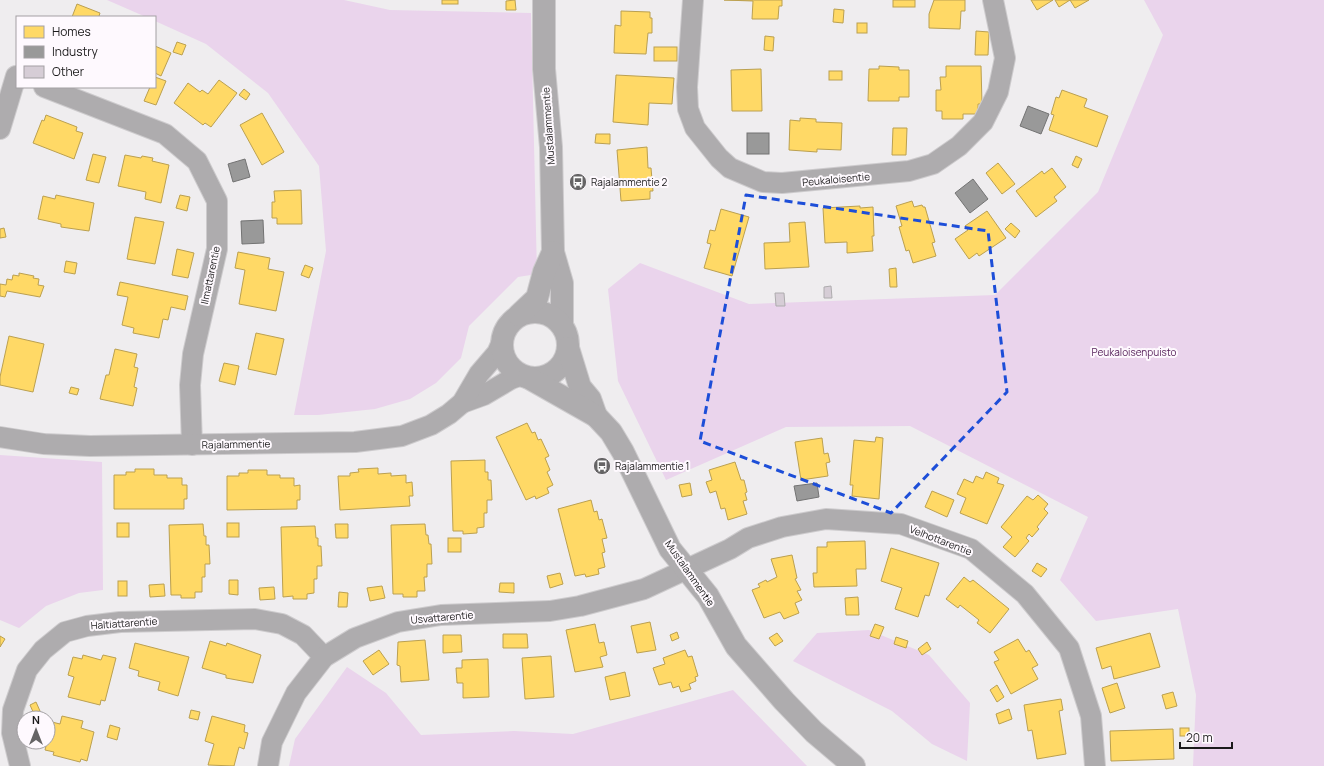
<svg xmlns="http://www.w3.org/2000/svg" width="1324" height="766" font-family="Manrope,sans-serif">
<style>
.green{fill:#ead4ec}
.homes{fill:#ffd966;stroke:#bba050}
.industry{fill:#999;stroke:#737373}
.building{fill:#d6cdd6;stroke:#aeacae}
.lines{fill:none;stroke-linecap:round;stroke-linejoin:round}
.minor-casing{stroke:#cdcbcd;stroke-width:22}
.tertiary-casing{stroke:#cdcbcd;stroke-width:24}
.minor{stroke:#aeacae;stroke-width:20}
.tertiary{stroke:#aeacae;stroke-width:22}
.marked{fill:none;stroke:#1d4ed8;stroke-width:3;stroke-dasharray:8 5;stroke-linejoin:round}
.labels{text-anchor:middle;stroke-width:4;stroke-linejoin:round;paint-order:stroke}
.street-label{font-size:10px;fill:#1b1a1b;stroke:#fef9fe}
.poi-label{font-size:10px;fill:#1b1a1b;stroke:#fef9fe;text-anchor:start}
.park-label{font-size:10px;fill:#531d57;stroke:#fef9fe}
</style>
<rect width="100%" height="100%" fill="#efedef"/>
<!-- green -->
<g class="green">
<polygon points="107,0 344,0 390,10 531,13 537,274 518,277 469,326 461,358 436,383 410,399 375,409 318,415 294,415 326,251 319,166 268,93 206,44 155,21 155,17 146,17"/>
<polygon points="1144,0 1324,0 1324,766 1193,766 1196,695 1178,609 1096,621 1060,580 1088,517 910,426 786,427 666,480 618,381 608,289 640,263 749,304 995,295 1098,192 1163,35"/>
<polygon points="0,455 102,462 103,590 79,593 46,606 19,628 0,620"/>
<polygon points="869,630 929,655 970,703 967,761 932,744 892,711 793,661 817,633"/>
<polygon points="347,667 386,693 421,735 514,731 573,734 733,690 807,766 289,766 295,739"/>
</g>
<!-- homes -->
<g class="homes">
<rect x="442" y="0" width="16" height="4"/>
<polygon points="515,0 516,10 506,10 506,1"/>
<polygon points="724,0 782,0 782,6 779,6 778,19 752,19 753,1"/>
<rect x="893" y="0" width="22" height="7"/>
<polygon points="934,0 965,0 965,11 961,11 960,29 929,28 929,14"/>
<polygon points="1031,0 1053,0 1037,10"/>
<polygon points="1055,0 1089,0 1075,8 1070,0 1059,7"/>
<polygon points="77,4 100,13 99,16 102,17 72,17"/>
<polygon points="834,9 844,10 843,23 833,22"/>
<polygon points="621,11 650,12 650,18 652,18 652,33 648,33 646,54 614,53 615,25 621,26"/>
<rect x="857" y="23" width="10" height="10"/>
<polygon points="976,31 989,32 988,55 975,55"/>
<polygon points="765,36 774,37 773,51 764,50"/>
<polygon points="177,42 186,45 182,55 173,52"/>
<polygon points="155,46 171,53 161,76 155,73"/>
<rect x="654" y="47" width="23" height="14"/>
<polygon points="879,66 899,67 899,70 909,70 909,97 899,97 899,101 868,101 869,69 879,69"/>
<polygon points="946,66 981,66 982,104 978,104 978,114 963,114 963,119 942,119 942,111 936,111 936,90 941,90 940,77 946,77"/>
<polygon points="761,69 762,111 732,111 731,70"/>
<rect x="829" y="71" width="13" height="9"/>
<polygon points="616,75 674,78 672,104 649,103 648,125 613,122"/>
<polygon points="155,77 166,81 156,105 144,101 150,87 155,87"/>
<polygon points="219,80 237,93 211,127 205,123 203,125 174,103 188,83 200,92 202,90 208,94"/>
<polygon points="244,89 250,94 246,100 239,95"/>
<polygon points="1062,90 1087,99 1084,107 1108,116 1097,147 1049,130 1054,115 1051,114 1056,97 1059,98"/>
<polygon points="262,113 284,152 262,165 240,125"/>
<polygon points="46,115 77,127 76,131 83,133 74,159 33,143 42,120 44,121"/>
<polygon points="800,118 816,119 816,122 842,123 841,150 817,149 817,152 789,150 790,120 800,121"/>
<polygon points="893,128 907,128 906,155 892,155"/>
<polygon points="596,134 610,134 610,144 595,143"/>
<polygon points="647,147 648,168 651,168 653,191 650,191 650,199 621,201 617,150"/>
<polygon points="93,154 106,157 99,183 86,180"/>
<polygon points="125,155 141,158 142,156 153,158 152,161 169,165 161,203 145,199 146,192 118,186"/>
<polygon points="1076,156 1082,159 1078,168 1072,165"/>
<polygon points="998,163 1015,184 1002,194 986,173"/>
<polygon points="1052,168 1066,187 1054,197 1057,201 1036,217 1016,191 1042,171 1044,174"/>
<polygon points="301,190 302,224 277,224 277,218 272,218 272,202 275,202 274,191"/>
<polygon points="56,195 94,203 89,231 61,227 61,224 38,219 43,196 55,199"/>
<polygon points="180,195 190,197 187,211 176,208"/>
<polygon points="912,201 914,207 922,205 923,207 925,207 935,242 932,243 936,256 913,263 909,250 906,251 899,227 902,226 896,206"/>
<polygon points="860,206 860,208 873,207 874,236 872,236 873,251 847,253 847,242 825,243 823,208"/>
<polygon points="721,209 749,217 732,276 704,268 711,244 707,243 710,230 715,231"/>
<polygon points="987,211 1006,238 979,256 977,253 969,259 955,239 968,230 965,226"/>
<polygon points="135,217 164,222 155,264 127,259"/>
<polygon points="805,222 809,267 765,269 764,243 790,242 789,223"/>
<polygon points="1011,223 1020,231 1015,238 1005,229"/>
<polygon points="4,228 6,237 0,238 0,229"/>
<polygon points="177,249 194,253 188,278 172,275"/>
<polygon points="238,252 270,258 268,269 284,272 276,311 239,304 245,270 235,268"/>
<polygon points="66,261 77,263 75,274 64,272"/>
<polygon points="305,265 313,268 309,278 301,275"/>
<polygon points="896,268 897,287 890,287 889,269"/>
<polygon points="19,273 34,276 33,278 39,279 38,285 44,286 40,297 7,291 5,297 0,296 0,284 6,285 7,279 12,280 13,275 19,276"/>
<polygon points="120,282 188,296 185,310 171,307 168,320 163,319 159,338 133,333 134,328 122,325 128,297 117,295"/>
<polygon points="256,333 284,339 276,375 248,369"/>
<polygon points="9,336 44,344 33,392 0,385 0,377"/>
<polygon points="115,349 137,354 134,367 138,368 134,387 137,388 133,406 100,399 106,375 109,375"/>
<polygon points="224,363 239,366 235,385 219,381"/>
<polygon points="71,387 79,389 77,395 69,393"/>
<polygon points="527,423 532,433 535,432 538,440 541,439 549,456 545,458 550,470 547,472 553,485 547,488 549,493 536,499 535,496 526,500 496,437"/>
<polygon points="876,437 883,438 879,499 852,496 853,485 850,485 854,440 875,442"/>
<polygon points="822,438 824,454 828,453 830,462 826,463 828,476 801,480 795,442"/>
<polygon points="485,460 485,472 488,472 488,480 491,480 492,500 487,500 487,513 484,513 484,527 477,528 477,533 463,534 463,531 453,531 451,461"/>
<polygon points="735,462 741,480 744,480 747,492 745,493 747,500 743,501 747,514 728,520 725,508 721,509 716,491 710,493 706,482 712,480 709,470"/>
<polygon points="378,468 378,474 391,473 391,476 406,475 406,483 412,482 413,496 409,496 410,506 340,510 338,476 350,476 350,473 359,472 358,469"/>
<polygon points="135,469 154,469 154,475 167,475 167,478 182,478 182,485 187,485 187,499 184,499 184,509 114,509 114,475 126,475 126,472 135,472"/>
<polygon points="248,470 267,470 267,475 280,475 280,478 294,478 294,486 300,485 300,500 297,500 297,509 227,510 227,476 239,476 239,473 248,473"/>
<polygon points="986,472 999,478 997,483 1004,485 987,524 960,513 966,498 957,494 964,479 973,483 976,476 983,479"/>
<polygon points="690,483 692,495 682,497 679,485"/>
<polygon points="932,491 954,500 947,517 925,507"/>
<polygon points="1038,495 1048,504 1044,509 1048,513 1037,527 1039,529 1032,537 1029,534 1026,538 1029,541 1015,557 1003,547 1012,537 1001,527 1027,496 1033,500"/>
<polygon points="591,500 594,512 597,511 599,520 602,519 607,538 602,539 605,552 602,553 605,567 598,569 599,574 586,577 585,574 575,576 558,509"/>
<rect x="117" y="523" width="12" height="14"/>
<rect x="227" y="523" width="12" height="14"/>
<polygon points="203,524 204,536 206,536 206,545 209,545 210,564 205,564 205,577 202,577 202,592 195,592 195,598 181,598 181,595 171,595 169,525"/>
<polygon points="335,524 348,524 348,538 336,538"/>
<polygon points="425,524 426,535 428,535 429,544 431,544 432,564 427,564 427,577 424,577 425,591 417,591 417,597 403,597 403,594 393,594 391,525"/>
<polygon points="315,526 316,538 318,538 318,546 321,546 322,566 317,566 317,579 314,579 314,593 307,594 307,599 293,599 293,596 283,597 281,527"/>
<rect x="448" y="538" width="13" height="14"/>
<polygon points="865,541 866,569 856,569 857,586 814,587 813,573 817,573 817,547 827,547 827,542"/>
<polygon points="891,548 939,563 929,596 925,595 918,617 895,609 902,588 881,581"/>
<polygon points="792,555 797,578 795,579 801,590 797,591 802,600 795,603 799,613 784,619 780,612 764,618 752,590 760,587 758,584 766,580 767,582 777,577 771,559"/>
<polygon points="1037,563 1047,569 1041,577 1032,571"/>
<polygon points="560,573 563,584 550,588 547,576"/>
<polygon points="964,577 970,582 973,580 1009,609 990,633 977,623 979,620 960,605 958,608 946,599"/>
<polygon points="229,580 238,580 238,595 229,594"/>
<rect x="118" y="581" width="9" height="15"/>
<polygon points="500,583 514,583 514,593 499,592"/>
<polygon points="164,584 165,596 150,597 149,585"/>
<polygon points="382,586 385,598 370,601 367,588"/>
<polygon points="274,587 275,599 260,600 259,588"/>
<polygon points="339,592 348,593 347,607 338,607"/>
<polygon points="858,597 859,615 846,615 845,598"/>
<polygon points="650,622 656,650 637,653 631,626"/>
<polygon points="595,624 599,643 604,642 607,655 600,657 603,667 575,672 566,630"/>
<polygon points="875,624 884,627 879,639 870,636"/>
<polygon points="677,632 679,638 672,641 670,635"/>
<polygon points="777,633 783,641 775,646 769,638"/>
<polygon points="1150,633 1160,667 1114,679 1111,666 1102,669 1096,648"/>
<polygon points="503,634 527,634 528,648 503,648"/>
<polygon points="443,635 461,635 462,652 443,653"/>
<polygon points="0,636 5,639 0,647"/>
<polygon points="896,637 908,641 906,648 894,644"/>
<polygon points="1018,639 1026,652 1029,650 1038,665 1032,668 1038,679 1011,694 994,662 999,660 994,652"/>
<polygon points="425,640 429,680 401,682 400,666 397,665 398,642"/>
<polygon points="210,641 226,646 227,643 261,655 253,683 226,678 226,675 202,668"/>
<polygon points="927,642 931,649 922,655 918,649"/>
<polygon points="135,643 189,657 178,696 158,690 160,682 138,676 139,671 129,668"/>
<polygon points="379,650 389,664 373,675 363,661"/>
<polygon points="685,650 688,657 692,656 698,676 695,677 696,681 689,684 691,689 681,692 679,686 673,688 671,682 659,685 653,668 665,664 663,658"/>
<polygon points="83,655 101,660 103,655 116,658 105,701 101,700 100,705 68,697 74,677 68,675 73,657 82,659"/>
<polygon points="551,656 554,697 525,699 522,658"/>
<polygon points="488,659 489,697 463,698 463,683 457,683 456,668 462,668 462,660"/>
<polygon points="625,672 630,696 610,700 605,677"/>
<polygon points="1117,683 1125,708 1110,713 1102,688"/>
<polygon points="997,685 1004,697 997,702 990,690"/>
<polygon points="1173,692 1177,706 1166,709 1162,695"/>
<polygon points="1061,699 1063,710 1059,711 1066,754 1037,759 1032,730 1028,731 1024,705"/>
<polygon points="36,702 40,711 34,714 30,705"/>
<polygon points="1009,709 1012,719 999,724 996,714"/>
<polygon points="191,710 200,712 198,720 189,718"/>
<polygon points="62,716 83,721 81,728 94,732 87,761 81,759 80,762 53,755 54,752 45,750 49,734 48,721 60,724"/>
<polygon points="212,716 245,725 244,732 248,733 244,749 239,747 234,766 208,765 214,744 205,741"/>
<polygon points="110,725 120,728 117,740 107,737"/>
<rect x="1180" y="728" width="9" height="8"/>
<polygon points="1173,729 1174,759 1111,761 1110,731"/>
</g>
<!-- industry -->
<g class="industry">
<polygon points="1028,106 1049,114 1041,134 1020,126"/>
<rect x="747" y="133" width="22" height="21"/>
<polygon points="245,159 250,177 233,182 228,164"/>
<polygon points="973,179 988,199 970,213 955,193"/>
<polygon points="263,220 264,243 242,244 241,221"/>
<polygon points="817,483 819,497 797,501 794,486"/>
</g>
<!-- building -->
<g class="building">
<polygon points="831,286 832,298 824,298 824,287"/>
<polygon points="775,293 784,293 785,306 776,306"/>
</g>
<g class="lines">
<defs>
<g id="minor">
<polyline points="693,0 687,87 688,109 695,128 719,158 730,168 763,182 782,183 909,171 933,164 959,146 983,122 998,92 1005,58 993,0"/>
<polyline points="44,87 165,134 197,161 217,201 217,249 193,354 190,385 192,445"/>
<polyline points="0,129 16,76"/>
<polyline points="462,403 484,395 511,379 522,375"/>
<polyline points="0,437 44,444 90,446 355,442 402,436 431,425 449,414 462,403 479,374 497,353 501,344"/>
<polyline points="20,766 12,733 13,710 27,670 43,650 65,632 87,626 120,622 255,619 282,624 303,635 324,657"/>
<polyline points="268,766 272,742 296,693 324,657 355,638 398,622 441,615 550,611 580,606 644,589 730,549 748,538 782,527 826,519 901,524 971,549 1025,594 1069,648 1091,716 1095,766"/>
</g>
<g id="tertiary">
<polyline points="544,0 544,69 551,147 553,252 562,283 562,325"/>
<circle cx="535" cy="345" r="33"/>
<polyline points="519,315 537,298 544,272 553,252"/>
<polyline points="568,348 580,387 590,399 596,416"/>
<polyline points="529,378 596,416 611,432 623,452 670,549 708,596 736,646 784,701 814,732 854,766"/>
</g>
</defs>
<!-- minor casing -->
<use href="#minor" class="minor-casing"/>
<!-- tertiary casing -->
<use href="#tertiary" class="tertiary-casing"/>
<!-- minor -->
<use href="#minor" class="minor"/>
<!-- tertiary -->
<use href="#tertiary" class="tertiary"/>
</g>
<!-- marked area -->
<path class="marked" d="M 746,195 L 988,231 L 1007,392 L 891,513 L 700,441 Z"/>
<!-- icons -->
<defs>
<symbol id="bus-disc" viewBox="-11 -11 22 22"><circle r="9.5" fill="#656465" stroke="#fef9fe"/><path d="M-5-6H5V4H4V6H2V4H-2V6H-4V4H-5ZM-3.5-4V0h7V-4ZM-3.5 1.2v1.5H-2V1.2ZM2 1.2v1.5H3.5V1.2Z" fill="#fff"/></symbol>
</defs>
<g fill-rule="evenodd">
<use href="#bus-disc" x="568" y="172" width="20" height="20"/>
<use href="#bus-disc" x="592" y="456" width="20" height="20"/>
</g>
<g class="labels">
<!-- street labels -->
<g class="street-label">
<text transform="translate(548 126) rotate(-94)" y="4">Mustalammentie</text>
<text transform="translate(836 179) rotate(-5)" y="4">Peukaloisentie</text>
<text transform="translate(210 275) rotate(-78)" y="4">Ilmattarentie</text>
<text transform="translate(236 444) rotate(-1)" y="4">Rajalammentie</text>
<text transform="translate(941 540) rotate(21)" y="4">Velhottarentie</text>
<text transform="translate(690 573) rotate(55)" y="4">Mustalammentie</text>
<text transform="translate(442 617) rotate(-5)" y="4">Usvattarentie</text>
<text transform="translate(124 623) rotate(-4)" y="4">Haltiattarentie</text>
</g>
<!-- poi labels -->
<g class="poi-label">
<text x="591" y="186">Rajalammentie 2</text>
<text x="615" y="470">Rajalammentie 1</text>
</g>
<!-- park labels -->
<g class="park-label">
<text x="1134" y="356">Peukaloisenpuisto</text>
</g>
</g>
<!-- legend -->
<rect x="16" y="16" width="140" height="72" fill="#fef9fe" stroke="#a3a0a3"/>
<rect x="24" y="26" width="20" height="12" fill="#ffd966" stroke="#a3a0a3"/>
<text x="52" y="36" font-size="12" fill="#1b1a1b">Homes</text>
<rect x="24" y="46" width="20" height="12" fill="#999999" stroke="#a3a0a3"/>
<text x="52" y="56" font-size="12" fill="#1b1a1b">Industry</text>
<rect x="24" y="66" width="20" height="12" fill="#d6cdd6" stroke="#a3a0a3"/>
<text x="52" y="76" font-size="12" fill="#1b1a1b">Other</text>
<!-- north arrow -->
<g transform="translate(36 730)"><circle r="19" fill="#fef9fe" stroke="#a3a0a3"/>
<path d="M0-3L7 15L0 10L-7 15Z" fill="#656465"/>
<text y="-6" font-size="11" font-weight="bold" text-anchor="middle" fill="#1b1a1b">N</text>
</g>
<!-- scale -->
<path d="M1180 742v6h52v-6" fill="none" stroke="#1b1a1b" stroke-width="2"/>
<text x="1186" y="742" font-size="12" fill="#1b1a1b" stroke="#fef9fe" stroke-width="3" paint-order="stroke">20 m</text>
</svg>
